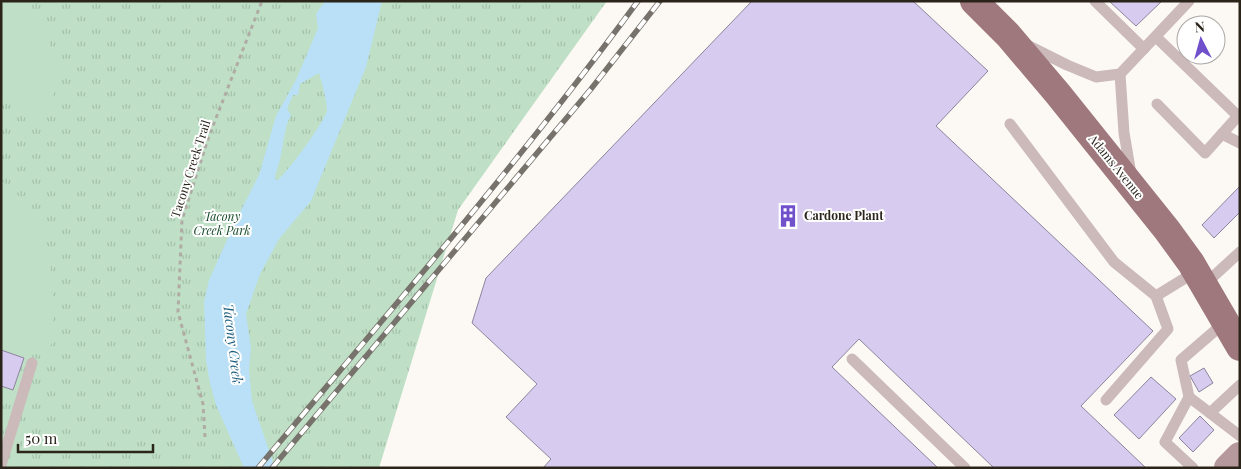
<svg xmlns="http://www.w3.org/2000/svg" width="1241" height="469" font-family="'Playfair Display',serif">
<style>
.park{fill:url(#park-tufts)}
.garden{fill:#bfe0c6}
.water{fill:#b9e0f6;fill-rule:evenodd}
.building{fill:#d7cbef;stroke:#8c859d}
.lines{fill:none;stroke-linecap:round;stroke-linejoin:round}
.path{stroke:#b0aca5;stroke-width:3;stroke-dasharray:4 4;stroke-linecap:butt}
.service{stroke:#ccb9ba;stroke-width:11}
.secondary{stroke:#b6999c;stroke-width:28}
.trunk{stroke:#9e787c;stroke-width:28}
.rail-casing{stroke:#77726b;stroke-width:5.5}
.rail{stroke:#fff;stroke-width:4;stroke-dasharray:11;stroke-linecap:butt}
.labels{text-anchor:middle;stroke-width:4;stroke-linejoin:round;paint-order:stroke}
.street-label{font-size:12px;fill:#2a241b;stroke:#fff}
.poi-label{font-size:12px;font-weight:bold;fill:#2a241b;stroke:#fff;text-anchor:start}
.park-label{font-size:12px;font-style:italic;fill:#164b29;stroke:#fff}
.water-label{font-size:14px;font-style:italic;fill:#1d5e7d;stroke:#fff}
</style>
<defs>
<pattern id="park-tufts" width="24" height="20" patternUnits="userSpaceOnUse" patternTransform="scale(1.25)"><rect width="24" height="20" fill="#bfe0c6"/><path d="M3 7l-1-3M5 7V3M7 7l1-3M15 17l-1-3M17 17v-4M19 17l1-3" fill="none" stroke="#a4c0aa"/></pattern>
</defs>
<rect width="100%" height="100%" fill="#fcf9f4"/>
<!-- park -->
<polygon class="park" points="1,1 607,1 458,210 379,468 1,468"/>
<!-- garden -->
<g class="garden">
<path d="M 1,1 C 13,1 19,8 27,15 C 61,47 61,75 48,117 L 1,101 Z"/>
<polygon points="1,180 32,208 50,254 54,336 47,358 1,341"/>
</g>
<!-- water -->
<path class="water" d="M 325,1 L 382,1 L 366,67 L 311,201 L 279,239 L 260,274 L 246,314 L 251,348 L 249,370 L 252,401 L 275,468 L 244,468 L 216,405 L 210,383 L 206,360 L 204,302 L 209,280 L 236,220 L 259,175 L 276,116 L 296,80 L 318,28 L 316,14 ZM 319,73 C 321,79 328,106 327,111 C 321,127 291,167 278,180 L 275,179 C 276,170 280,163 281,155 C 284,141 284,128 291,115 L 287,109 L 293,95 L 298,95 L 300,84 Z"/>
<!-- building -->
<g class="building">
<polygon points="752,1 913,1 988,71 936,126 1153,331 1081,406 1146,468 994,468 859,339 832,367 938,468 543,468 551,459 506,417 537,384 472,323 486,278"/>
<polygon points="1109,1 1162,1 1136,26"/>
<polygon points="1240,186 1240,212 1214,238 1202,225"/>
<polygon points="1,350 24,358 13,390 1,386"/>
<polygon points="1204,368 1213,383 1199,392 1190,376"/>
<polygon points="1151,377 1176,399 1139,439 1114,415"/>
<polygon points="1200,416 1214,430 1193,452 1179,438"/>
</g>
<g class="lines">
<!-- path -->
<polyline class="path" points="205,437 203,404 178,312 182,220 209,136 262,1"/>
<!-- service -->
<g class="service">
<polyline points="1095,1 1144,49"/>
<polyline points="1156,37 1238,116 1240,114"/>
<polyline points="1027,45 1067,65 1096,77 1120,74 1189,1"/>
<polyline points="1120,74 1124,133 1131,174"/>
<polyline points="1157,104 1205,153 1238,116"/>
<polyline points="1010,124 1114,262 1156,296 1195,272"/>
<polyline points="1222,134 1240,143"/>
<polyline points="1204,285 1240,252"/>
<polyline points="852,359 965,468"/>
<polyline points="1189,397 1240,436"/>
<polyline points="1106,400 1168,329 1156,296"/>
<polyline points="1210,413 1240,385"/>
<polyline points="1,465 32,363"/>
<polyline points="1193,468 1165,442 1189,397 1181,360 1225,322"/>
</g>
<!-- secondary -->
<polyline class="secondary" points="1228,468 1240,456"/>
<!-- trunk -->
<polyline class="trunk" points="974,1 1008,35 1058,94 1167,230 1191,263 1240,347"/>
<defs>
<g id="rail">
<path d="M 258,468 C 387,314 519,163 638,1"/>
<polyline points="272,468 591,89 660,1"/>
</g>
</defs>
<!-- rail casing -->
<use href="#rail" class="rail-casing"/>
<!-- rail -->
<use href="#rail" class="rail"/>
</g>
<!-- icons -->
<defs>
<symbol id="building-bare" viewBox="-9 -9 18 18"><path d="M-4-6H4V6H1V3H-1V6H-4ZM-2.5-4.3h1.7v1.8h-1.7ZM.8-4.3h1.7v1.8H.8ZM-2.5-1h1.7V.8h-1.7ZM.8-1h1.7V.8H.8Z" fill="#7151cb" stroke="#fff" stroke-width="2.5" paint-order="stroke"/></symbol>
</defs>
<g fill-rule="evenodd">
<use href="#building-bare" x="772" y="200" width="32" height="32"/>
</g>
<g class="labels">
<!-- street labels -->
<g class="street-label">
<text transform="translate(1116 167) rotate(51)" y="4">Adams Avenue</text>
<text transform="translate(191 169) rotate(-72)" y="4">Tacony Creek Trail</text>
</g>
<!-- poi labels -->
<g class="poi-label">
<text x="804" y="220">Cardone Plant</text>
</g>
<!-- park labels -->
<g class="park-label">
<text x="222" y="221">Tacony<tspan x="222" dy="14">Creek Park</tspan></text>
</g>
<!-- water labels -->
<g class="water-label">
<text transform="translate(233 344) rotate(83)" y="5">Tacony Creek</text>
</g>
</g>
<!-- border -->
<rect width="1241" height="469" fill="none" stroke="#2a241b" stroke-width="5"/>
<!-- north arrow -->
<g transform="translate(1201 40) rotate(354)"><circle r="24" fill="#ffffff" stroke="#aaa7a4"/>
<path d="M0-4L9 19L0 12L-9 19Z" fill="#7151cb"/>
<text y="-8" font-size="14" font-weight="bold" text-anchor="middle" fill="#2a241b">N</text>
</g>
<!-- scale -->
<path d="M18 444v8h135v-8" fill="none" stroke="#2a241b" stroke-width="2.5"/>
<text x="25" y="444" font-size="15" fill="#2a241b" stroke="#ffffff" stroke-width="4" paint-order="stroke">50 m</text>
</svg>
